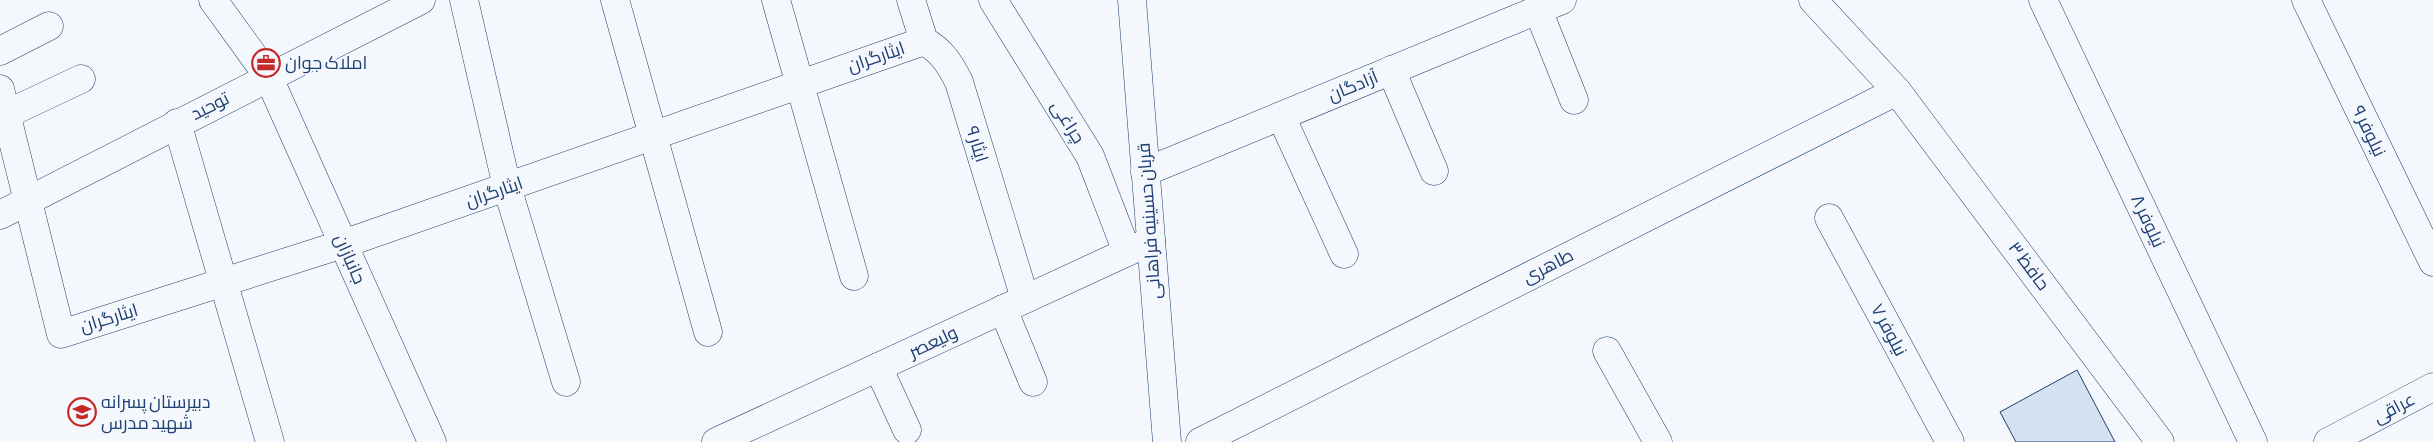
<svg xmlns="http://www.w3.org/2000/svg" width="2433" height="442" font-family="'Asap Condensed',Cairo,sans-serif">
<style>
.building{fill:#d5e0f0;stroke:#1d3f73}
.lines{fill:none;stroke-linecap:round;stroke-linejoin:round}
.minor-casing{stroke:#1d3f73;stroke-width:29}
.minor{stroke:#f4f7fb;stroke-width:28}
.labels{text-anchor:middle;stroke-width:4;stroke-linejoin:round;paint-order:stroke}
.street-label{font-size:18px;fill:#1d3f73;stroke:#f4f7fb}
.poi-label{font-size:18px;fill:#1d3f73;stroke:#f4f7fb;text-anchor:start}
</style>
<rect width="100%" height="100%" fill="#f4f7fb"/>
<!-- building -->
<polygon class="building" points="2077,370 2115,442 2016,442 2000,412"/>
<g class="lines">
<defs>
<g id="minor">
<polyline points="213,0 268,76 432,442"/>
<polyline points="464,0 507,187 566,382"/>
<polyline points="615,0 708,332"/>
<polyline points="776,0 854,276"/>
<path d="M 911,0 L 924,41 C 942,51 950,64 959,82 L 1025,299"/>
<polyline points="993,0 1090,156 1127,252"/>
<polyline points="1132,0 1167,442"/>
<polyline points="1813,0 1897,91 2160,442"/>
<polyline points="2043,0 2253,442"/>
<polyline points="2306,0 2433,262"/>
<polyline points="1538,10 1574,100"/>
<polyline points="0,51 49,26"/>
<polyline points="1391,70 1434,171"/>
<polyline points="0,89 61,334 343,244 924,41"/>
<polyline points="7,114 81,79"/>
<polyline points="1281,116 1344,254"/>
<polyline points="177,123 270,442"/>
<polyline points="1145,172 1562,0"/>
<polyline points="0,215 421,0"/>
<polyline points="1829,218 1950,442"/>
<polyline points="1003,309 1033,382"/>
<polyline points="1607,351 1658,442"/>
<polyline points="878,367 907,430"/>
<polyline points="716,442 1151,241"/>
<polyline points="1200,442 1897,91"/>
<polyline points="2328,442 2433,387"/>
</g>
</defs>
<!-- minor casing -->
<use href="#minor" class="minor-casing"/>
<!-- minor -->
<use href="#minor" class="minor"/>
</g>
<!-- icons -->
<defs>
<symbol id="office-ring" viewBox="-11 -11 22 22"><circle r="9.5" fill="#f4f7fb" stroke="#c62828" stroke-width="1.5"/><path d="M-6-3h4V-5.5h4V-3h4V5H-6ZM-1-4.5V-3h2v-1.5ZM-6 0V1H6V0Z" fill="#c62828"/></symbol>
<symbol id="school-ring" viewBox="-11 -11 22 22"><circle r="9.5" fill="#f4f7fb" stroke="#c62828" stroke-width="1.5"/><path d="M0-5L7-2L0 1L-7-2ZM-4 1L0 2.5L4 1V4Q0 6-4 4Z" fill="#c62828"/></symbol>
</defs>
<g fill-rule="evenodd">
<use href="#office-ring" x="250" y="47" width="32" height="32"/>
<use href="#school-ring" x="66" y="396" width="32" height="32"/>
</g>
<g class="labels">
<!-- street labels -->
<g class="street-label">
<text transform="translate(876 57) rotate(-19)" y="6">ایثارگران</text>
<text transform="translate(1353 86) rotate(-22)" y="6">آزادگان</text>
<text transform="translate(210 106) rotate(-27)" y="6">توحید</text>
<text transform="translate(1068 122) rotate(58)" y="6">چراغی</text>
<text transform="translate(2369 131) rotate(64)" y="6">نیلوفر ۹</text>
<text transform="translate(977 144) rotate(73)" y="6">ایثار ۹</text>
<text transform="translate(494 192) rotate(-19)" y="6">ایثارگران</text>
<text transform="translate(1149 221) rotate(-94)" y="6">قربان حسینیه فراهانی</text>
<text transform="translate(2148 221) rotate(65)" y="6">نیلوفر ۸</text>
<text transform="translate(350 259) rotate(66)" y="6">جانبازان</text>
<text transform="translate(1548 266) rotate(-27)" y="6">طاهری</text>
<text transform="translate(2029 266) rotate(53)" y="6">حافظ ۳</text>
<text transform="translate(109 318) rotate(-17)" y="6">ایثارگران</text>
<text transform="translate(1889 330) rotate(62)" y="6">نیلوفر ۷</text>
<text transform="translate(933 342) rotate(-25)" y="6">ولیعصر</text>
<text transform="translate(2394 408) rotate(-28)" y="6">عراقی</text>
</g>
<!-- poi labels -->
<g class="poi-label">
<text x="285" y="69">املاک جوان</text>
<text x="101" y="408">دبیرستان پسرانه<tspan x="101" dy="21">شهید مدرس</tspan></text>
</g>
</g>
</svg>
